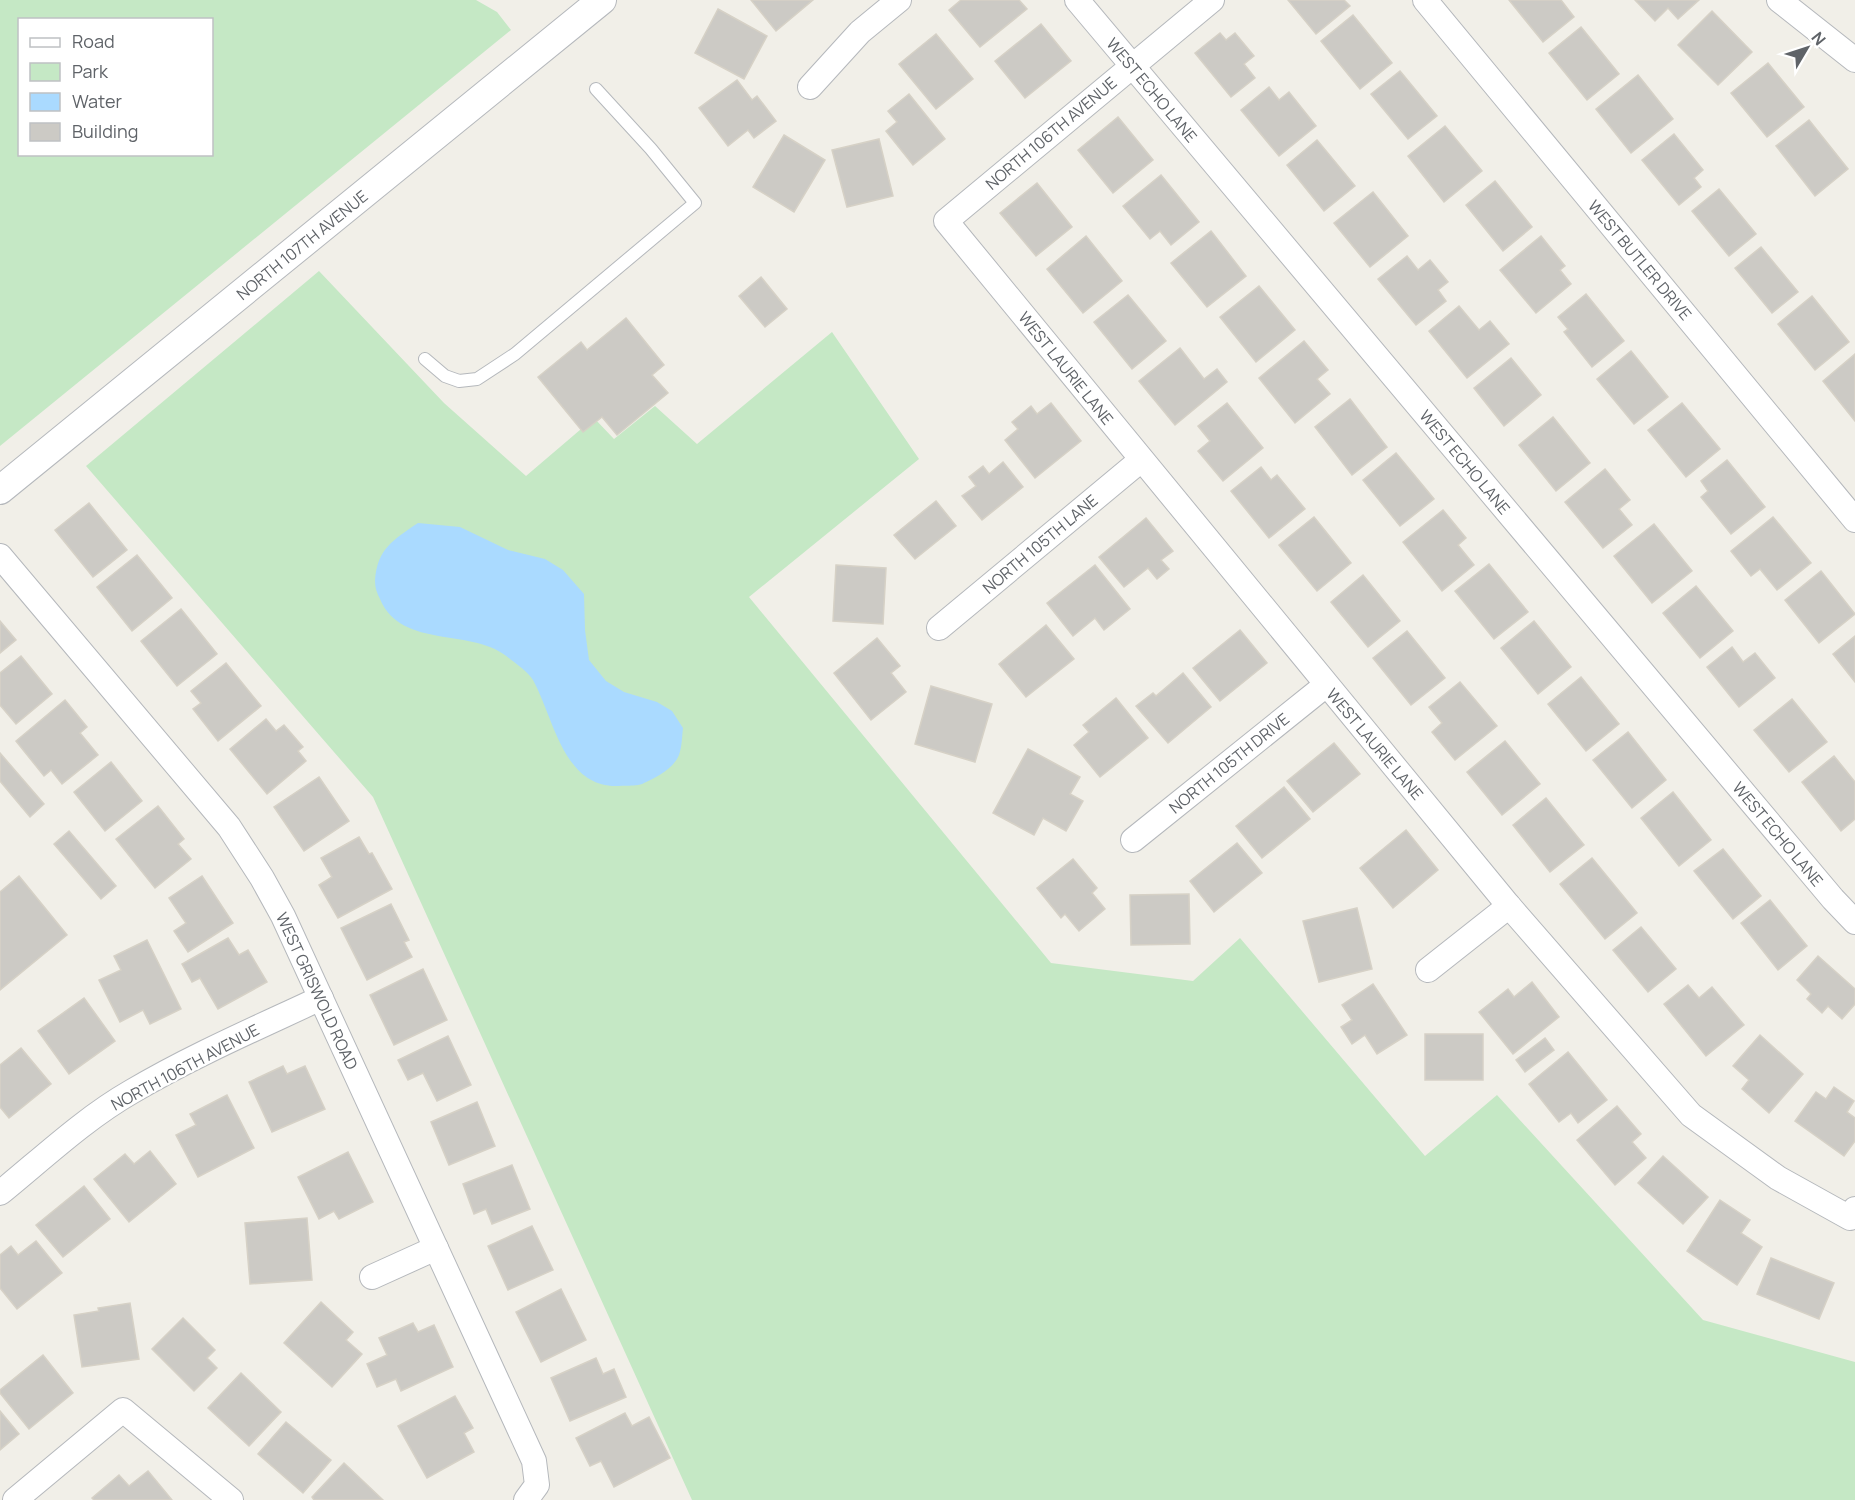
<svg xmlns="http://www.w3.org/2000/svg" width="1855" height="1500" font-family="Manrope,sans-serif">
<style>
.green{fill:#c5e8c5;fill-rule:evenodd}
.water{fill:#aadaff}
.building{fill:#cccac5;stroke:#d6d1c6;stroke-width:1.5}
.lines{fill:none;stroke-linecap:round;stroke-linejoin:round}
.service-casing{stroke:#b5b8bc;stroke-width:14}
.minor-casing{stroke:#b5b8bc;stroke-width:26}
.tertiary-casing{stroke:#b5b8bc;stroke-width:30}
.service{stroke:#fff;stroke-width:12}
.minor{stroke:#fff;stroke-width:24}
.tertiary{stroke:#fff;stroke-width:28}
.labels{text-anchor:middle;stroke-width:4.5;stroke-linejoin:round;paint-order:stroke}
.street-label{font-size:16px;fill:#5f6368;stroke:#fff}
</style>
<rect width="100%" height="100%" fill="#f1efe8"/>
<!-- green -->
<g class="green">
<path d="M 0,0 L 476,0 L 497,12 L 511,30 L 0,446 ZM 20,20 L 212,20 L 212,154 L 20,154 Z"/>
<polygon points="319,271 444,403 526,476 594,418 614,439 655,406 697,444 832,332 919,459 749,597 1051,963 1193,981 1240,938 1425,1156 1497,1095 1703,1320 1855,1362 1855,1500 692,1500 373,797 86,466"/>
</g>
<!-- water -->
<path class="water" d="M 418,523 L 460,527 L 508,550 L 545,559 L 563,570 L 584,594 L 585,630 L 589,660 L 606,681 L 624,692 L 657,702 L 672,711 L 683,728 C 682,736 682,747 679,755 C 674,768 656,778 644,783 C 637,787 626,785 618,786 C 563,788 554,718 533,680 C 528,672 518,665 510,659 C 474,626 402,651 380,599 C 377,593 375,588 375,581 C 377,549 393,540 418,523 Z"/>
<!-- building -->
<g class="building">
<polygon points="751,0 813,0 776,31"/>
<polygon points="961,0 1019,0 1027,9 980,47 949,10"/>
<polygon points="1288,0 1344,0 1350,6 1316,34"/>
<polygon points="1509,0 1561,0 1574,17 1543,42"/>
<polygon points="1635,0 1699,0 1678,19 1668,8 1655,21"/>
<polygon points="718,9 767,36 744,79 695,53"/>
<polygon points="1712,11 1752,52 1718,85 1678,45"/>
<polygon points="1353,15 1392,63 1360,89 1321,41"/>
<polygon points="1041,24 1071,61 1025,98 995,61"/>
<polygon points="1581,27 1619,74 1587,100 1549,53"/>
<polygon points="1220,33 1226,40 1235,33 1254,56 1244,64 1255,78 1231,97 1195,53"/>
<polygon points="936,34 973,79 936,109 899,64"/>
<polygon points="1768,63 1804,107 1767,137 1731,93"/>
<polygon points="1400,71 1437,116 1408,139 1371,94"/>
<polygon points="1638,75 1673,119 1631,153 1596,109"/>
<polygon points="737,80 752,100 757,96 776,121 754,138 748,130 728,146 699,108"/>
<polygon points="1269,87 1279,100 1289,92 1316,126 1279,156 1241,110"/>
<polygon points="909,94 945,139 913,165 886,131 897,122 888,111"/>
<polygon points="1118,117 1153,160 1113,193 1078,150"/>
<polygon points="1809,120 1848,169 1815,196 1776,146"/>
<polygon points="1445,126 1482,171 1444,202 1408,156"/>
<polygon points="1674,134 1703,170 1694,178 1701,187 1679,205 1642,160"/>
<polygon points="784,135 825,160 794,212 753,187"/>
<polygon points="879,139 893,196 847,207 832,150"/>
<polygon points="1317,140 1355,186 1324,211 1287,165"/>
<polygon points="1161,175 1199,222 1171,245 1160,231 1150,239 1123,206"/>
<polygon points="1495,181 1532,227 1503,251 1466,205"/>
<polygon points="1037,183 1072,227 1036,256 1000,213"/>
<polygon points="1719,189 1756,234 1729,256 1692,211"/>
<polygon points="1373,192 1408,236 1370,267 1334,223"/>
<polygon points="1211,231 1246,276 1207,307 1171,263"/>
<polygon points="1086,236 1122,281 1083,313 1047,269"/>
<polygon points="1541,236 1565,266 1560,270 1571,284 1536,313 1500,270"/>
<polygon points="1761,247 1798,292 1772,313 1735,268"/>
<polygon points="1407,256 1418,270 1430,260 1448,282 1438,290 1446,301 1416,325 1378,279"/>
<polygon points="761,277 787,309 765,327 739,296"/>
<polygon points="1259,286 1295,330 1256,362 1220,317"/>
<polygon points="1586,294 1624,341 1592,367 1564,332 1568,329 1558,317"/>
<polygon points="1128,295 1166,341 1132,369 1094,322"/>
<polygon points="1812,296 1849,342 1815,370 1778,324"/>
<polygon points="1459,306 1479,330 1490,321 1509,344 1467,378 1429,331"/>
<polygon points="626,318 664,365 652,375 668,393 617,435 602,417 583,432 538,377 581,342 587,350"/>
<polygon points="1304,341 1328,370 1317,379 1330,394 1295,423 1259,378"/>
<polygon points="1180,348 1204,379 1217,369 1227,382 1175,425 1139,381"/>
<polygon points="1631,351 1668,397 1634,424 1597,379"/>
<polygon points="1855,354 1855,421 1823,381"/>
<polygon points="1511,358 1541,395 1504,426 1474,388"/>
<polygon points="1350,399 1387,447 1352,475 1315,427"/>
<polygon points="1051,403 1081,441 1035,478 1005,440 1018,429 1012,422 1031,406 1037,414"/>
<polygon points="1227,403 1263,448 1223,481 1198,451 1210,441 1198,426"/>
<polygon points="1682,403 1720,449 1686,477 1648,430"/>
<polygon points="1553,417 1590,463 1556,491 1519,445"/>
<polygon points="1396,453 1434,499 1400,526 1363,480"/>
<polygon points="1727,460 1765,507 1731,534 1701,497 1708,491 1701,481"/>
<polygon points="1003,462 1023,487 982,520 962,496 976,486 969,477 983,466 989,474"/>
<polygon points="1261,467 1271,480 1277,475 1305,509 1269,538 1231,491"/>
<polygon points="1605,469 1630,500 1619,509 1632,525 1603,548 1565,502"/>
<polygon points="936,501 956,526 915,559 894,535"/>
<polygon points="89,503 127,550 93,577 55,530"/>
<polygon points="1443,510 1466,538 1458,545 1474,565 1442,591 1403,542"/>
<polygon points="1314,517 1351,563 1317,591 1279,545"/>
<polygon points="1773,517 1811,563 1777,590 1760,569 1751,576 1731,551"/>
<polygon points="1146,518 1173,551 1161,560 1169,569 1157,579 1148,568 1124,587 1099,557"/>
<polygon points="1654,524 1692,571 1652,603 1614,556"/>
<polygon points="137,555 172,598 132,631 97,587"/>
<polygon points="1489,564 1528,612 1494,639 1455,591"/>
<polygon points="836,565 886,568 883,624 833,621"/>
<polygon points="1095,565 1130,609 1104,630 1095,618 1073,636 1047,603"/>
<polygon points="1821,571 1855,614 1819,643 1785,600"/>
<polygon points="1363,575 1400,621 1368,647 1331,602"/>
<polygon points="1696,586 1733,631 1700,658 1663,613"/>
<polygon points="181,609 217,654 177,686 141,641"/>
<polygon points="0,621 16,640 0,653"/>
<polygon points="1534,621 1571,667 1538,694 1501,648"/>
<polygon points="1046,625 1074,659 1026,697 999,664"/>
<polygon points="1240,630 1267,663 1220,701 1193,668"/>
<polygon points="1407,631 1445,678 1411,705 1373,658"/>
<polygon points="1855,636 1855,682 1833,654"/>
<polygon points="877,638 900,666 891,673 906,692 871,720 834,673"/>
<polygon points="1732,647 1743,662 1755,653 1775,678 1739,707 1707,667"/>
<polygon points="21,656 52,694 16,724 0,705 0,673"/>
<polygon points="226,663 261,706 218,741 193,709 201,703 191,691"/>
<polygon points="1183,673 1211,707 1168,743 1136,706 1153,693 1156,696"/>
<polygon points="1581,677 1619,724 1586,751 1548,704"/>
<polygon points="1460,682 1497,726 1455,760 1432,732 1442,723 1429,707"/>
<polygon points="931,686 992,704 975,762 915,744"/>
<polygon points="1116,698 1148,738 1100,777 1074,745 1089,732 1083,725"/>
<polygon points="1792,699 1827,742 1789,772 1754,730"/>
<polygon points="65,700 87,727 80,733 98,755 62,784 51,770 44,776 16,741"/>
<polygon points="266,719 276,731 284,725 303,747 298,751 306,761 267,794 230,749"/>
<polygon points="1628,732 1666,780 1632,808 1593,760"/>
<polygon points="1505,741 1540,784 1502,815 1467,772"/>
<polygon points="1334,743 1360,774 1313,812 1287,781"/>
<polygon points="1028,749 1080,777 1070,794 1083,801 1066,831 1043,818 1034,835 993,813"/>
<polygon points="0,753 44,804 30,817 0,781"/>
<polygon points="1834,756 1855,782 1855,819 1841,831 1802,782"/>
<polygon points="111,762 142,801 105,831 74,792"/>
<polygon points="319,777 349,821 304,851 274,807"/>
<polygon points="1284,787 1310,819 1262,858 1236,826"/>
<polygon points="1673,792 1711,840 1679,866 1641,818"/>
<polygon points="1546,798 1584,845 1550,872 1513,825"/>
<polygon points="158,806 184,839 178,844 191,859 155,888 116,839"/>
<polygon points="1406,830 1438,870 1393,908 1360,868"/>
<polygon points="69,831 116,886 101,899 54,844"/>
<polygon points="359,837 369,854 372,853 392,889 338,918 319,885 332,877 321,858"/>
<polygon points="1237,843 1262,873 1214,912 1190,881"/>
<polygon points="1723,849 1761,896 1733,919 1694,871"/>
<polygon points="1592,858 1637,913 1605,939 1560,884"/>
<polygon points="1073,859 1097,888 1092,893 1105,909 1079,931 1065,914 1061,918 1037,888"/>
<polygon points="19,876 67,935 0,990 0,892"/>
<polygon points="202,876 233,923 188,952 174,931 186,923 169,898"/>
<polygon points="1189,894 1190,944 1131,945 1130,895"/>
<polygon points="1770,900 1807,946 1778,970 1741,923"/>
<polygon points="391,904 409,940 404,942 412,957 367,980 341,928"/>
<polygon points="1357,908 1372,969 1319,982 1303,921"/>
<polygon points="1641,927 1676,969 1648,992 1613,950"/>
<polygon points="228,938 239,955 248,950 267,982 218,1009 200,978 192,982 182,964"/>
<polygon points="147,940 181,1009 150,1024 143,1010 120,1022 99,980 121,970 114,956"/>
<polygon points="1818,956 1855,989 1855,1004 1842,1019 1828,1006 1822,1013 1807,999 1811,994 1797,980"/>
<polygon points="423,969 447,1020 394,1045 370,995"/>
<polygon points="1532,982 1559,1017 1513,1054 1479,1012 1508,989 1514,997"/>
<polygon points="1373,984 1407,1035 1377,1054 1365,1035 1352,1044 1341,1027 1352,1020 1342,1005"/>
<polygon points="1688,985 1699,998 1712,987 1744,1025 1706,1056 1664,1004"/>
<polygon points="84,998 115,1041 69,1074 38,1031"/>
<rect x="1425" y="1034" width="58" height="46"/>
<polygon points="1760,1035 1803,1074 1769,1113 1742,1089 1749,1080 1733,1066"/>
<polygon points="448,1036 471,1085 437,1101 423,1073 408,1080 398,1060"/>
<polygon points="1545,1038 1554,1050 1525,1072 1516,1060"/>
<polygon points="21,1048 51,1084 9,1118 0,1107 0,1065"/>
<polygon points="1568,1052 1607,1100 1578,1123 1571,1113 1559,1122 1529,1084"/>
<polygon points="283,1066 287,1074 305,1066 325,1109 272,1132 249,1082"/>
<polygon points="1834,1087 1854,1101 1847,1112 1855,1118 1855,1141 1844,1156 1795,1121 1816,1092 1826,1099"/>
<polygon points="227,1095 254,1148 198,1177 176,1135 196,1125 190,1114"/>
<polygon points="477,1102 495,1146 449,1165 431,1122"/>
<polygon points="1617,1106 1641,1134 1632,1142 1646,1158 1615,1185 1577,1140"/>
<polygon points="150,1151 176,1184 129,1222 94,1179 125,1154 134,1164"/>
<polygon points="348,1152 373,1202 339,1219 334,1211 319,1219 298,1177"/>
<polygon points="1663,1156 1708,1197 1683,1224 1638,1183"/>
<polygon points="512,1165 530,1209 492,1224 486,1209 474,1214 463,1184"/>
<polygon points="84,1186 110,1219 63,1257 36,1225"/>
<polygon points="1720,1200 1750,1220 1741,1233 1762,1247 1737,1285 1687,1251"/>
<polygon points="307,1218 312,1280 250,1284 245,1223"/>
<polygon points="532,1226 553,1270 508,1290 488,1246"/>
<polygon points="36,1241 62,1273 17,1309 0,1288 0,1255 11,1246 18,1255"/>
<polygon points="1771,1258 1834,1283 1819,1319 1757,1294"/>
<polygon points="561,1289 586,1340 541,1362 516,1312"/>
<polygon points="321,1302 353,1332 346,1340 362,1354 332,1387 284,1343"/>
<polygon points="130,1303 139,1359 82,1367 74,1315 99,1311 98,1308"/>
<polygon points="183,1318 215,1350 207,1358 217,1368 194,1391 152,1349"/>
<polygon points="413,1323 418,1332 434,1325 453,1367 401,1391 396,1379 377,1387 367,1364 387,1355 379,1338"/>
<polygon points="43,1355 73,1393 29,1429 0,1393 0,1390"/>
<polygon points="596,1358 603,1374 614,1369 626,1397 570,1421 551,1378"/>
<polygon points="241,1373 281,1412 249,1446 208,1408"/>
<polygon points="455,1396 473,1428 464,1433 474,1452 427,1478 398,1426"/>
<polygon points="0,1411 19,1434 0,1450"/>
<polygon points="625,1413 632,1426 649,1417 670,1458 614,1487 601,1461 590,1466 576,1438"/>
<polygon points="286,1422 331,1460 303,1493 258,1454"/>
<polygon points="344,1463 383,1500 314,1500 312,1497"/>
<polygon points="148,1471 172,1500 94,1500 92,1498 119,1475 129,1486"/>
</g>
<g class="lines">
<defs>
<polyline id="service" points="425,359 445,376 459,381 477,379 515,354 695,203 651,149 596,89"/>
<g id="minor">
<polyline points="1077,0 1833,899 1855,922"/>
<polyline points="1212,0 946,221 1509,906 1691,1115 1778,1178 1850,1218 1855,1209"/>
<polyline points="1425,0 1855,520"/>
<polyline points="1779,0 1855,60"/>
<polyline points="810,87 860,32 899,0"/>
<polyline points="0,556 229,827 262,878 283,916 534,1461 537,1485 526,1500"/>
<polyline points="939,628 1141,460"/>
<polyline points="1133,840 1326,685"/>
<polyline points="1428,970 1509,906"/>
<path d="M 0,1193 C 42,1159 84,1119 131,1092 C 192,1056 257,1028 321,998"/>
<polyline points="372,1277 436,1248"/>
<polyline points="15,1500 123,1410 231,1500"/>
</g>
<polyline id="tertiary" points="0,490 602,0"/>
</defs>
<!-- service casing -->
<use href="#service" class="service-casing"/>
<!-- minor casing -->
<use href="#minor" class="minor-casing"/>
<!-- tertiary casing -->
<use href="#tertiary" class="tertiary-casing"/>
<!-- service -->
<use href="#service" class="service"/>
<!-- minor -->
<use href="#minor" class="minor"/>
<!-- tertiary -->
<use href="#tertiary" class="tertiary"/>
</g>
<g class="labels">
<!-- street labels -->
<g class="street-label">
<text transform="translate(1152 90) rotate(50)" y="6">WEST ECHO LANE</text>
<text transform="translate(1051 133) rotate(-40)" y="6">NORTH 106TH AVENUE</text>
<text transform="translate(302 245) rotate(-39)" y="6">NORTH 107TH AVENUE</text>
<text transform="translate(1640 260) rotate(50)" y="6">WEST BUTLER DRIVE</text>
<text transform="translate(1066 368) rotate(51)" y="6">WEST LAURIE LANE</text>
<text transform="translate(1465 462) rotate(50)" y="6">WEST ECHO LANE</text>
<text transform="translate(1040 544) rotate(-40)" y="6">NORTH 105TH LANE</text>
<text transform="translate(1375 744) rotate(50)" y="6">WEST LAURIE LANE</text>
<text transform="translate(1229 763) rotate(-39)" y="6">NORTH 105TH DRIVE</text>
<text transform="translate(1778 834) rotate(50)" y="6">WEST ECHO LANE</text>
<text transform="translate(317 991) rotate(65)" y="6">WEST GRISWOLD ROAD</text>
<text transform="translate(185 1067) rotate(-28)" y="6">NORTH 106TH AVENUE</text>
</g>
</g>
<!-- legend -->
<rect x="18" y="18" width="195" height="138" fill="#ffffff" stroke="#bfc1c3" stroke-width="1.5"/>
<rect x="30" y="38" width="30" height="9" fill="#ffffff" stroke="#bfc1c3" stroke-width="1.5"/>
<text x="72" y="48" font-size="18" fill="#5f6368">Road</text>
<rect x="30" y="63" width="30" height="18" fill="#c5e8c5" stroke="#bfc1c3" stroke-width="1.5"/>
<text x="72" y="78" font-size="18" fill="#5f6368">Park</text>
<rect x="30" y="93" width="30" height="18" fill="#aadaff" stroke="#bfc1c3" stroke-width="1.5"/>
<text x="72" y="108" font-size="18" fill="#5f6368">Water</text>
<rect x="30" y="123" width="30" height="18" fill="#cccac5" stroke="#bfc1c3" stroke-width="1.5"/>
<text x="72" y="138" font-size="18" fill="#5f6368">Building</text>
<!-- north arrow -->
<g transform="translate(1807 48) rotate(51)" stroke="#ffffff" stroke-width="4.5" paint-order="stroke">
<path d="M0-4.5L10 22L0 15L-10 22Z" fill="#5f6368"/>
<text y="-9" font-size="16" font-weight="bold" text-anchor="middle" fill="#5f6368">N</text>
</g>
</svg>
